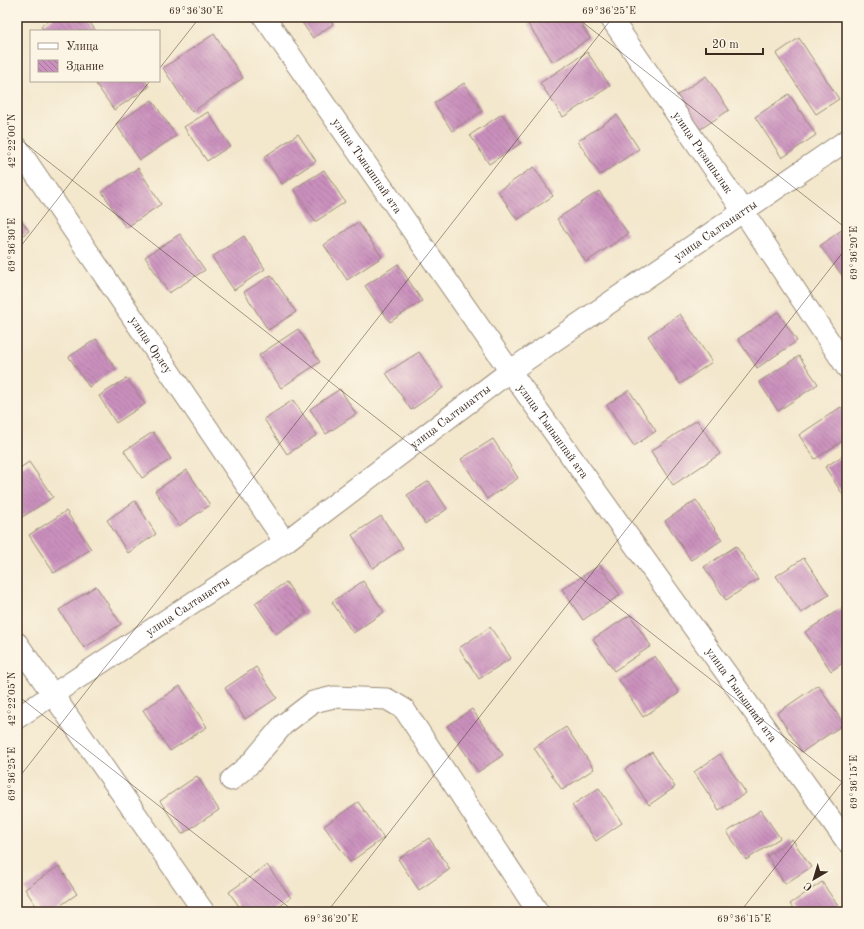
<svg xmlns="http://www.w3.org/2000/svg" width="864" height="929" font-family="'Old Standard TT',serif">
<style>
.building{fill:url(#building-back-hatch)}
.lines{fill:none;stroke-linecap:round;stroke-linejoin:round}
.minor-casing{stroke:#978875;stroke-width:23}
.minor{stroke:#fff;stroke-width:21}
.ticks{fill:none;stroke:#3b2a1e;stroke-width:1;stroke-opacity:0.45}
.labels{text-anchor:middle;stroke-width:4;stroke-linejoin:round;paint-order:stroke}
.street-label{font-size:12px;fill:#3b2a1e;stroke:#fcf5e5}
.neatline{fill:none;stroke:#3b2a1e;stroke-width:1.5}
.ticks-label{font-size:10px;text-anchor:middle;fill:#3b2a1e}
</style>
<defs>
<pattern id="building-back-hatch" width="6" height="6" patternUnits="userSpaceOnUse"><rect width="6" height="6" fill="#ca90bd"/><path d="M-1 5l2 2M0 0l6 6M5-1l2 2" fill="none" stroke="#a57699"/></pattern>
</defs>
<rect width="100%" height="100%" fill="#fcf5e5"/>
<filter id="ink" filterUnits="userSpaceOnUse"><feTurbulence type="fractalNoise" baseFrequency=".025" numOctaves="2"/><feDisplacementMap in="SourceGraphic" scale="8" xChannelSelector="R" yChannelSelector="G"/><feConvolveMatrix kernelMatrix="1 2 1 2 8 2 1 2 1" color-interpolation-filters="sRGB"/></filter>
<filter id="wash" filterUnits="userSpaceOnUse"><feTurbulence type="fractalNoise" baseFrequency=".012" numOctaves="4" result="noise"/><feDisplacementMap in="SourceGraphic" scale="16" xChannelSelector="R" yChannelSelector="G"/><feGaussianBlur stdDeviation="0.9" result="paint"/><feColorMatrix in="noise" values="0 0 0 0 0 0 0 0 0 0 0 0 0 0 0 0 0 1.4 0 .05"/><feComposite in="paint" operator="in"/></filter>
<g filter="url(#wash)">
<rect width="100%" height="100%" fill="#f3e7cc"/>
<g id="blocks">
<!-- building -->
<g class="building">
<polygon points="54,17 86,17 96,31 44,31 41,26"/>
<polygon points="298,17 329,17 333,24 313,38"/>
<polygon points="538,17 577,17 590,38 553,62 528,24"/>
<polygon points="214,34 243,78 192,112 163,68"/>
<polygon points="799,38 839,99 816,114 776,54"/>
<polygon points="587,52 610,86 563,117 540,83"/>
<polygon points="706,76 729,110 699,130 676,96"/>
<polygon points="94,81 146,81 149,87 114,110"/>
<polygon points="464,83 482,111 452,131 434,103"/>
<polygon points="789,94 816,135 782,158 755,117"/>
<polygon points="152,100 176,136 140,160 116,124"/>
<polygon points="208,112 230,146 207,161 184,127"/>
<polygon points="502,114 521,143 489,164 470,135"/>
<polygon points="617,115 639,149 600,175 578,141"/>
<polygon points="298,134 316,161 282,184 264,157"/>
<polygon points="534,167 553,196 517,220 498,191"/>
<polygon points="138,168 161,204 126,228 102,192"/>
<polygon points="324,170 345,202 315,222 294,189"/>
<polygon points="599,191 628,234 586,262 557,219"/>
<polygon points="17,214 29,231 17,239"/>
<polygon points="358,222 382,257 347,280 324,245"/>
<polygon points="847,226 847,282 820,246"/>
<polygon points="180,234 205,270 169,293 145,257"/>
<polygon points="244,236 265,269 234,290 212,257"/>
<polygon points="398,264 422,301 390,322 365,286"/>
<polygon points="271,275 296,312 268,330 244,292"/>
<polygon points="778,312 797,341 757,368 738,339"/>
<polygon points="680,314 712,362 680,384 648,336"/>
<polygon points="298,329 320,362 281,388 259,355"/>
<polygon points="96,339 116,369 89,387 69,357"/>
<polygon points="419,352 443,388 411,410 386,373"/>
<polygon points="799,356 818,384 778,411 759,382"/>
<polygon points="127,378 145,404 116,423 99,396"/>
<polygon points="340,389 356,414 326,434 310,409"/>
<polygon points="629,390 656,431 634,446 607,405"/>
<polygon points="293,400 317,435 287,454 264,419"/>
<polygon points="841,407 847,415 847,438 815,459 799,435"/>
<polygon points="697,420 720,454 673,485 651,451"/>
<polygon points="153,432 171,459 142,478 124,451"/>
<polygon points="493,439 518,478 487,499 461,459"/>
<polygon points="847,453 847,501 825,467"/>
<polygon points="29,462 53,497 19,519 17,517 17,470"/>
<polygon points="187,470 210,505 179,526 155,491"/>
<polygon points="429,481 447,509 425,524 407,495"/>
<polygon points="696,500 722,540 691,560 665,521"/>
<polygon points="135,501 156,534 128,553 107,520"/>
<polygon points="66,511 91,549 54,573 29,535"/>
<polygon points="381,516 403,548 373,568 352,535"/>
<polygon points="736,546 758,579 726,600 704,567"/>
<polygon points="804,558 829,595 801,613 776,576"/>
<polygon points="600,565 620,595 583,620 562,589"/>
<polygon points="363,581 384,612 353,633 332,602"/>
<polygon points="286,582 307,613 276,634 255,603"/>
<polygon points="96,586 121,624 84,648 59,610"/>
<polygon points="846,605 847,607 847,660 831,671 805,632"/>
<polygon points="630,615 651,646 614,671 593,639"/>
<polygon points="490,627 511,658 479,679 459,648"/>
<polygon points="655,656 679,693 643,717 619,680"/>
<polygon points="256,667 277,698 245,719 225,688"/>
<polygon points="818,685 844,724 802,752 777,713"/>
<polygon points="180,686 207,727 170,751 143,710"/>
<polygon points="472,709 503,755 478,772 447,726"/>
<polygon points="566,727 594,769 562,790 534,748"/>
<polygon points="652,752 675,787 649,805 625,769"/>
<polygon points="720,754 746,793 719,810 694,772"/>
<polygon points="197,776 219,810 182,834 160,801"/>
<polygon points="599,788 622,823 596,841 572,805"/>
<polygon points="358,802 384,838 350,862 324,826"/>
<polygon points="761,810 780,838 746,860 727,832"/>
<polygon points="429,838 450,869 419,890 398,859"/>
<polygon points="792,839 811,867 785,884 767,856"/>
<polygon points="267,865 291,898 272,912 243,912 229,892"/>
<polygon points="59,866 77,894 51,912 40,912 25,889"/>
<polygon points="822,882 842,912 796,912 790,904"/>
</g>
</g>
</g>
<g filter="url(#ink)">
<use href="#blocks" fill-opacity="0" stroke="#978875" stroke-width="1"/>
<g class="lines">
<defs>
<g id="minor">
<path id="s1" d="M 264,17 L 510,371 L 847,842"/>
<path id="s2" d="M 610,17 L 743,211 L 847,368"/>
<path id="s3" d="M 17,147 L 285,542"/>
<polyline points="17,643 204,912"/>
<path id="s4" d="M 17,718 L 285,542 L 510,371 L 847,140"/>
<polyline points="231,780 251,763 283,725 313,702 334,697 387,699 404,709 538,912"/>
</g>
</defs>
<!-- minor casing -->
<use href="#minor" class="minor-casing"/>
<!-- minor -->
<use href="#minor" class="minor"/>
</g>
</g>
<!-- ticks -->
<path class="ticks" d="M 576,17 L 847,229M 159,69 L 200,17M 17,137 L 847,786M 17,251 L 150,81M 17,695 L 295,912M 17,780 L 613,17M 327,912 L 847,247M 740,912 L 847,776"/>
<g class="labels">
<!-- street labels -->
<g class="street-label">
<text dy="4" stroke="none"><textPath href="#s2" startOffset="164">улица Ризашылык</textPath></text>
<text dy="4" stroke="none"><textPath href="#s1" startOffset="181">улица Тынышпай ата</textPath></text>
<text dy="4" stroke="none"><textPath href="#s4" startOffset="852">улица Салтанатты</textPath></text>
<text dy="4" stroke="none"><textPath href="#s3" startOffset="239">улица Орлеу</textPath></text>
<text dy="4" stroke="none"><textPath href="#s4" startOffset="528">улица Салтанатты</textPath></text>
<text dy="4" stroke="none"><textPath href="#s1" startOffset="505">улица Тынышпай ата</textPath></text>
<text dy="4" stroke="none"><textPath href="#s4" startOffset="204">улица Салтанатты</textPath></text>
<text dy="4" stroke="none"><textPath href="#s1" startOffset="829">улица Тынышпай ата</textPath></text>
</g>
</g>
<!-- margin -->
<rect width="864" height="929" fill="none" stroke="#fcf5e5" stroke-width="44"/>
<!-- legend -->
<rect x="30" y="30" width="130" height="52" fill="#fcf5e5" stroke="#afa495"/>
<rect x="38" y="43" width="20" height="6" fill="#ffffff" stroke="#afa495"/>
<text x="66" y="50" font-size="12" fill="#3b2a1e">Улица</text>
<rect x="38" y="60" width="20" height="12" fill="url(#building-back-hatch)" stroke="#afa495"/>
<text x="66" y="70" font-size="12" fill="#3b2a1e">Здание</text>
<!-- north arrow -->
<g transform="translate(814 879) rotate(218)" stroke="#fcf5e5" stroke-width="3" paint-order="stroke">
<path d="M0-3L7 15L0 10L-7 15Z" fill="#3b2a1e"/>
<text y="-6" font-size="11" font-weight="bold" text-anchor="middle" fill="#3b2a1e">С</text>
</g>
<!-- scale -->
<path d="M706 48v6h57v-6" fill="none" stroke="#3b2a1e" stroke-width="2"/>
<text x="712" y="48" font-size="12" fill="#3b2a1e" stroke="#fcf5e5" stroke-width="3" paint-order="stroke">20 m</text>
<rect x="22" y="22" width="820" height="885" class="neatline"/>
<g class="ticks-label">
<text x="196" y="14">69°36'30"E</text>
<text x="609" y="14">69°36'25"E</text>
<text transform="translate(11 141) rotate(-90)" y="4">42°22'00"N</text>
<text transform="translate(11 245) rotate(-90)" y="4">69°36'30"E</text>
<text transform="translate(853 253) rotate(-90)" y="4">69°36'20"E</text>
<text transform="translate(11 699) rotate(-90)" y="4">42°22'05"N</text>
<text transform="translate(11 774) rotate(-90)" y="4">69°36'25"E</text>
<text transform="translate(853 782) rotate(-90)" y="4">69°36'15"E</text>
<text x="331" y="922">69°36'20"E</text>
<text x="744" y="922">69°36'15"E</text>
</g>
</svg>
